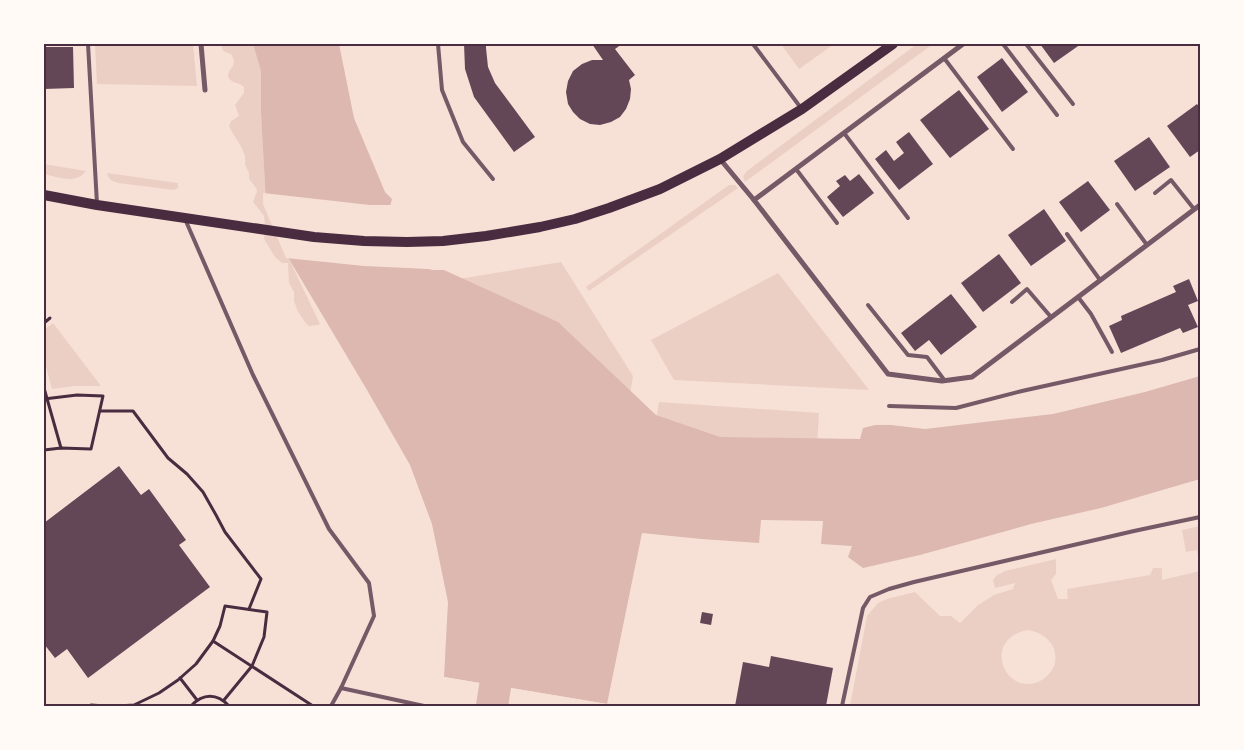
<svg xmlns="http://www.w3.org/2000/svg" width="1244" height="750" font-family="'Work Sans',sans-serif">
<style>
.green{fill:#ebcfc5;fill-rule:evenodd}
.water{fill:#dcb8b0}
.pier{fill:#f7e1d7}
.lines{fill:none;stroke-linecap:round;stroke-linejoin:round}
.river{stroke:#dcb8b0;stroke-width:32}
.building{fill:#644757}
.path{stroke:#4a2c40;stroke-width:3}
.service{stroke:#755966;stroke-width:4}
.minor{stroke:#755966;stroke-width:5}
.secondary{stroke:#4a2c40;stroke-width:10}
.neatline{fill:none;stroke:#4a2c40;stroke-width:2}
</style>
<rect width="100%" height="100%" fill="#f7e1d7"/>
<!-- green -->
<g class="green">
<polygon points="95,44 193,44 197,86 97,84"/>
<path d="M 221,44 L 253,44 L 261,71 L 261,113 L 266,203 L 289,259 L 320,324 L 318,325 L 309,326 L 305,322 L 298,312 L 294,301 L 294,292 L 289,283 L 288,263 L 282,263 L 275,257 L 264,239 L 265,225 L 264,216 L 253,202 L 257,191 L 256,188 L 249,179 L 249,173 L 245,165 L 245,156 L 242,148 L 232,132 L 229,126 L 231,121 L 239,116 L 235,105 L 244,93 L 244,87 C 239,82 232,84 228,77 C 228,66 239,67 231,54 L 223,51 Z"/>
<polygon points="781,44 834,44 799,69"/>
<polygon points="917,44 933,44 745,182 743,176 747,171"/>
<path d="M 44,164 L 86,171 C 76,185 58,177 44,174 Z"/>
<path d="M 107,173 L 178,183 L 178,188 L 174,190 L 118,183 C 112,181 109,180 107,173 Z"/>
<polygon points="729,185 735,185 738,188 589,291 586,287"/>
<polygon points="561,262 633,376 599,583 441,282"/>
<polygon points="778,273 869,390 674,380 651,340"/>
<polygon points="53,323 101,386 75,386 52,389 44,359 44,330"/>
<polygon points="659,402 819,413 813,515 641,512"/>
<polygon points="1200,526 1200,566 1197,550 1186,552 1182,530"/>
<path d="M 1056,559 L 1056,574 L 1051,580 L 1058,599 L 1068,599 L 1067,589 L 1150,575 L 1153,568 L 1162,568 L 1162,580 L 1200,571 L 1200,706 L 850,706 L 867,616 L 878,603 L 887,599 L 915,592 L 940,616 L 951,616 L 960,623 L 978,605 L 994,595 L 1013,589 L 1015,583 L 995,588 L 993,580 L 997,575 L 1005,571 ZM 1028,630 C 1046,633 1060,647 1054,666 C 1051,673 1045,679 1038,682 C 1003,695 982,638 1028,630 Z"/>
</g>
<!-- water -->
<polygon class="water" points="253,44 339,44 354,118 385,192 392,199 387,218 394,234 424,268 433,270 444,270 558,322 656,415 720,437 860,439 863,428 875,425 891,425 925,429 1053,414 1145,392 1200,376 1200,479 1101,508 1031,524 920,555 863,568 848,557 852,546 821,544 823,521 761,520 759,543 701,539 642,533 607,704 444,677 448,602 432,524 410,465 367,390 289,259 266,203 261,113 261,71"/>
<!-- pier -->
<g class="pier">
<polygon points="263,193 370,205 393,205 389,218 399,240 405,246 416,255 421,263 425,265 433,268 445,268 450,270 364,266 286,258 263,204"/>
<polygon points="444,677 607,704 606,706 444,679"/>
</g>
<g class="lines">
<!-- river -->
<polyline class="river" points="492,706 502,642"/>
</g>
<!-- building -->
<g class="building">
<polygon points="464,44 486,44 486,48 488,67 495,83 535,137 514,152 474,97 465,69"/>
<polygon points="592,44 622,44 615,49 635,75 629,80 631,89 630,99 626,109 620,117 611,122 600,125 590,124 580,119 573,112 568,104 566,92 568,81 573,71 582,64 592,60 603,60"/>
<polygon points="1040,44 1081,44 1054,63"/>
<polygon points="44,47 73,47 74,88 44,89"/>
<polygon points="1002,58 1028,92 1002,112 977,77"/>
<polygon points="959,90 989,129 950,158 920,120"/>
<polygon points="1197,104 1200,108 1200,150 1190,157 1167,126"/>
<polygon points="909,132 933,164 899,190 875,159 886,150 894,161 904,153 896,142"/>
<polygon points="1149,137 1170,167 1135,191 1114,161"/>
<polygon points="859,174 874,193 843,217 827,197 840,186 836,181 845,175 850,181"/>
<polygon points="1088,181 1110,210 1081,232 1059,202"/>
<polygon points="1044,209 1066,241 1031,266 1008,235"/>
<polygon points="999,254 1021,283 983,312 961,283"/>
<polygon points="1189,279 1198,301 1188,305 1198,327 1183,333 1180,328 1121,353 1109,326 1122,320 1121,316 1176,292 1173,286"/>
<polygon points="951,294 977,327 941,355 929,340 915,351 901,333"/>
<polygon points="119,466 141,495 149,489 186,540 179,545 210,587 88,678 67,649 55,658 44,644 44,523"/>
<polygon points="702,612 713,614 711,625 700,623"/>
<polygon points="771,656 833,668 826,706 735,706 743,662 769,667"/>
</g>
<g class="lines">
<!-- path -->
<g class="path">
<polyline points="44,323 50,318"/>
<polyline points="44,388 61,448"/>
<polyline points="44,399 77,395 103,396 91,449 61,448 44,450"/>
<polyline points="100,411 133,411 168,458 187,474 203,492 216,515 225,532 261,579 249,609"/>
<polyline points="213,641 313,706"/>
<polyline points="180,678 197,700"/>
<polyline points="44,705 44,706"/>
<polyline points="89,706 91,705 105,706"/>
<polyline points="118,706 134,705 159,693 178,680 196,664 213,641 220,626 225,606 267,612 264,637 252,666 224,700"/>
<path d="M 191,706 C 203,693 217,693 229,706"/>
</g>
<!-- service -->
<g class="service">
<polyline points="88,44 97,204"/>
<polyline points="438,44 442,90 463,142 493,179"/>
<polyline points="753,44 801,108"/>
<polyline points="1003,44 1057,115"/>
<polyline points="1026,44 1073,104"/>
<polyline points="944,58 1013,149"/>
<polyline points="844,133 908,218"/>
<polyline points="796,169 837,223"/>
<polyline points="1155,193 1171,180 1194,209"/>
<polyline points="1117,204 1147,245"/>
<polyline points="185,219 253,375 329,529 369,583 374,616 341,688 331,706"/>
<polyline points="1067,234 1100,280"/>
<polyline points="1078,297 1091,314 1112,352"/>
<polyline points="1012,302 1027,289 1051,317"/>
<polyline points="868,305 908,355 927,357 945,381"/>
<polyline points="889,406 956,408 1022,391 1162,360 1200,349"/>
<polyline points="341,688 424,706"/>
<polyline points="842,706 863,608 870,597 889,589 914,582 1134,531 1200,517"/>
</g>
<!-- minor -->
<g class="minor">
<polyline points="201,44 205,90"/>
<polyline points="963,44 754,200 888,374 942,381 972,377 1200,205"/>
<polyline points="720,159 754,200"/>
</g>
<!-- secondary -->
<polyline class="secondary" points="44,195 97,205 314,237 364,241 407,242 443,241 486,236 540,227 575,219 609,208 660,189 720,159 802,109 893,44"/>
</g>
<!-- border -->
<rect width="1244" height="750" fill="none" stroke="#fffaf5" stroke-width="90"/>
<rect x="45" y="45" width="1154" height="660" class="neatline"/>
</svg>
